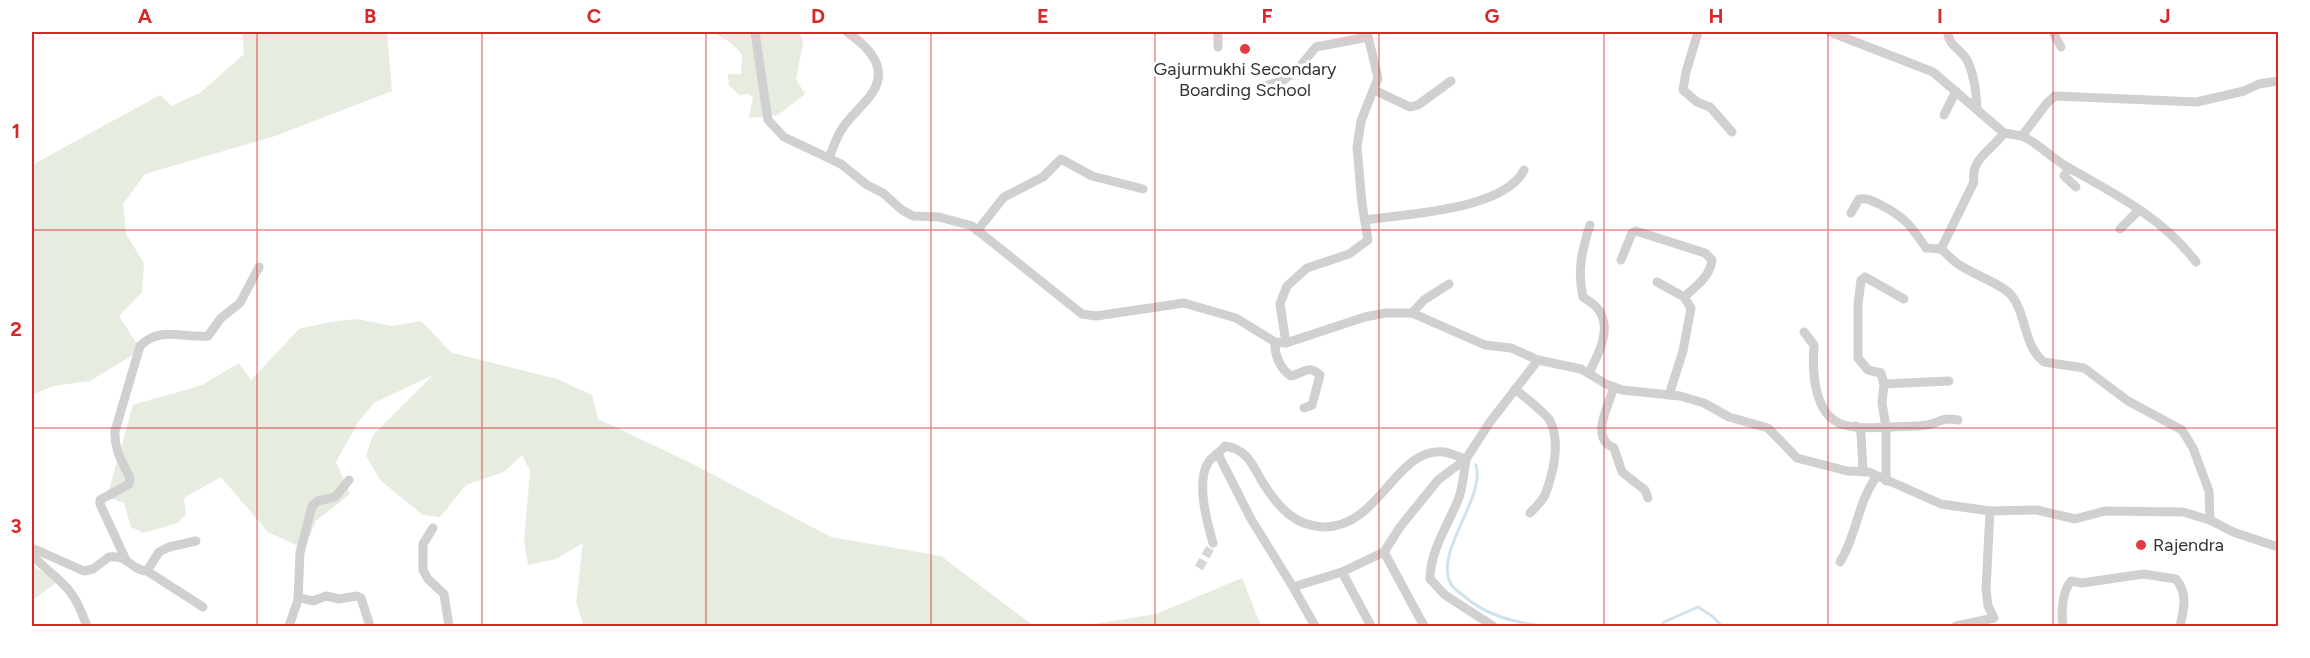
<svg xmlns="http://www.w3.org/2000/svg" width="2310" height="658" font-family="Figtree,sans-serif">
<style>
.green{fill:#e6ecdf}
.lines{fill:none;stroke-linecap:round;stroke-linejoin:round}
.stream{stroke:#cfe2ee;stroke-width:3}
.street-tunnel{stroke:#d6d6d6;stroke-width:9;stroke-dasharray:9 4.5;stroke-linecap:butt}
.street{stroke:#d0d0d0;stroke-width:9}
.grid{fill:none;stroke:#d62828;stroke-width:1.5;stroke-opacity:0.55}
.poi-dot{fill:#e63946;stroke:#fff;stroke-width:2}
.labels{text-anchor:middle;stroke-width:6;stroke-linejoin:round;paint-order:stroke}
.poi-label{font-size:18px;fill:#333;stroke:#fff}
.neatline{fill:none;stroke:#d62828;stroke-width:2}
.grid-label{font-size:20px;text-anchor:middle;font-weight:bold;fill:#d62828}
</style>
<rect width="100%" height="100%" fill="#fff"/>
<!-- green -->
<g class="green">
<polygon points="242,32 387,32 392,91 275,136 145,174 123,204 126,234 144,263 142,292 119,316 141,350 90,381 53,386 32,395 32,165 160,95 172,106 201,92 244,54"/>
<polygon points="713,32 800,32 803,43 796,79 805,94 778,115 749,118 753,97 749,94 739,95 729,85 728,74 741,74 742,54 731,43"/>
<polygon points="357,319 392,326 421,321 452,353 557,379 592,395 598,419 689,462 831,537 941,556 1034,626 584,626 576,602 583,543 556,559 528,565 524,541 530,471 522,455 504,472 466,485 440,517 423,515 380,480 366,456 373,435 433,375 374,403 359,421 336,462 350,494 316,521 304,549 268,532 221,477 184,498 186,514 178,523 143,533 131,527 124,503 107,497 133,405 202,385 239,363 251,380 299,329 329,322"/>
<polygon points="32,565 57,582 32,601"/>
<polygon points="1242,578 1261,626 1081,626 1156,614"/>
</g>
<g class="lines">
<!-- stream -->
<g class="stream">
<path d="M 1476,465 C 1486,498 1433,553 1451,584 C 1453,589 1461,593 1465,597 C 1486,615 1513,622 1541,626"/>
<polyline points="1662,626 1664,622 1698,607 1712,616 1722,626"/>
</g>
<!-- street-tunnel -->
<polyline class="street-tunnel" points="1199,568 1213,543"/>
<!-- street -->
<g class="street">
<polyline points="755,32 768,120 784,137 841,164 867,185 883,193 902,210 913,216 939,217 972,226 1082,314 1096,316 1184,303 1236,318 1275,342 1286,343 1365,317 1385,313 1412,313 1485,345 1511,348 1538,360 1581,369 1606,384 1622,390 1680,396 1704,403 1729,417 1768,428 1797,458 1847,471 1869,472 1941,504 1990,511 2037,510 2075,519 2105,511 2183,512 2210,520 2233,532 2278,547"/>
<polyline points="1698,32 1686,72 1683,90 1697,102 1710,107 1732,132"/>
<polyline points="1830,32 1933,72 2004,133 2022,136 2047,103 2055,96 2197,102 2244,91 2259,84 2278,81"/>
<path d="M 1948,32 C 1947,45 1963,50 1968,62 C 1975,78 1976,92 1977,109"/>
<polyline points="2053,32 2061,47"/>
<polyline points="1218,47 1218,32"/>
<polyline points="1268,85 1282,81 1297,70 1316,47 1368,37"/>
<polyline points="1374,90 1410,107 1418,105 1451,81"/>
<polyline points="1944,115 1956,91"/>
<path d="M 2004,133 C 1991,151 1970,159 1974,182 L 1941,249 C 1947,254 1952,260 1958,264 C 1972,274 2002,284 2011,295 C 2027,314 2023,346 2044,362 L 2084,368 L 2128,401 L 2182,430 L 2193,448 L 2209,491 L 2210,520"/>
<path d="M 2022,136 C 2040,144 2052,159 2069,168 L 2064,176 L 2076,187"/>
<path d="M 829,157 C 833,149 836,139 840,132 C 848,118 861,108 870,96 C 891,69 869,47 847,32"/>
<path d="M 2069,168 C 2114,193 2164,219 2196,262"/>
<path d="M 1851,213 L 1859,199 C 1868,198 1873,201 1881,205 C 1906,218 1911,226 1926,248 L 1941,249"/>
<path d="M 1365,220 C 1405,214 1505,210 1524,170"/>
<polyline points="2120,229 2139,210"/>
<polyline points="977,231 1004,197 1043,177 1061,159 1092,176 1143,189"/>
<path d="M 1621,260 L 1632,233 L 1636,231 L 1705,253 L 1712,260 C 1710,277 1696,286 1684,297"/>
<polyline points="1657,282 1684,297 1691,308 1683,351 1669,395"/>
<polyline points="1412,313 1424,300 1449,284"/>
<path d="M 1804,332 L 1814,345 C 1812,370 1813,416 1844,425 C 1859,429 1876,428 1890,427 C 1903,426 1916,427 1927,425 C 1943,422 1939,417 1958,420"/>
<path d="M 1275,342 C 1274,354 1280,369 1291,376 C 1304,373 1309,364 1320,375 L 1312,405 L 1304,408"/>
<polyline points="1286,343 1280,304 1287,286 1307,268 1349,254 1368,240 1362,204 1357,147 1361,121 1378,78 1367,32"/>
<path d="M 1589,373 C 1598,355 1613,328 1598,309 C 1595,304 1587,300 1583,297 C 1577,271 1582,250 1590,225"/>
<polyline points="1884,384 1949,381"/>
<path d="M 1614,387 C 1609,405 1589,438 1614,448 L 1622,472 L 1645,490 L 1648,498"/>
<path d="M 1515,389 C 1522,395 1548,415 1550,421 C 1561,442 1553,474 1545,495 C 1542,501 1535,508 1530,513"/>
<polyline points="1856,426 1861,432 1863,472"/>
<polyline points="1218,454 1251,519 1293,587 1342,572 1384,552"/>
<polyline points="1886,481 1886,427 1882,403 1884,384 1881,373 1868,370 1858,358 1858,305 1861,280 1865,277 1904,299"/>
<polyline points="433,528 423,544 423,570 428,579 444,594 449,626"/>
<path d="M 1213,543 C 1207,522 1196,483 1208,463 C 1212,456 1220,453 1225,446 C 1250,450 1253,468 1265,486 C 1279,508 1296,526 1323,527 C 1380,528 1396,446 1444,452 C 1451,453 1459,457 1466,459 C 1464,472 1463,488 1458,500 C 1448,525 1430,551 1430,579 L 1445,595 L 1493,626"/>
<path d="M 32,548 L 84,571 L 93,569 L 109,557 C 130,555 130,570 147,571 L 203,607"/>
<path d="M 32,553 C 40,566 53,573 63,584 C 76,596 81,611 87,626"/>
<path d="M 125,558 L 100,504 L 100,500 L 129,484 L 130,478 C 122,461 114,450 115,431 L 140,346 C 161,325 183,339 208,336 L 221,318 L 240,303 L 259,267"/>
<path d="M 1840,562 C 1857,535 1857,503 1877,476"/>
<polyline points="147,571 159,552 169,547 196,541"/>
<polyline points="1342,572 1371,626"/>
<polyline points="1293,587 1315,626"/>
<polyline points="298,600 300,553 312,506 318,501 335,497 349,480"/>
<polyline points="289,626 298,600 301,598 313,601 326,596 339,599 357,596 361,598 370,626"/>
<polyline points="1424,626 1384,552 1400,527 1438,480 1466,459 1490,422 1538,360"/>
<polyline points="1956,626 1994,618 1988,606 1986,589 1990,511"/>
<path d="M 2063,626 C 2061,613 2062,592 2071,581 L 2082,583 L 2143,574 L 2176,579 C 2188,594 2184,609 2180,626"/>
</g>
</g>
<!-- grid -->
<path class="grid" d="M 257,32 L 257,626M 482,32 L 482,626M 706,32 L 706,626M 931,32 L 931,626M 1155,32 L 1155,626M 1379,32 L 1379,626M 1604,32 L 1604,626M 1828,32 L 1828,626M 2053,32 L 2053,626M 32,230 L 2278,230M 32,428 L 2278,428"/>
<!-- markers -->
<g class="poi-dot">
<circle cx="1245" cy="49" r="6"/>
<circle cx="2141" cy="545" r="6"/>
</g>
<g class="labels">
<!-- poi labels -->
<g class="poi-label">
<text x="1245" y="75">Gajurmukhi Secondary<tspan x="1245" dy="21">Boarding School</tspan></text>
<text x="2153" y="551" text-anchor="start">Rajendra</text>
</g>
</g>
<!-- border -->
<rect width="2310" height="658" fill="none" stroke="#ffffff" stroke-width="66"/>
<rect x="33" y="33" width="2244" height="592" class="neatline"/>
<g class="grid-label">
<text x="145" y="23">A</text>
<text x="370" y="23">B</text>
<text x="594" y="23">C</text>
<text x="818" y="23">D</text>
<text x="1043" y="23">E</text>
<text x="1267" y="23">F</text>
<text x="1492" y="23">G</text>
<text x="1716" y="23">H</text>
<text x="1940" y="23">I</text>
<text x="2165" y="23">J</text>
<text x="16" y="138">1</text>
<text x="16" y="336">2</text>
<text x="16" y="533">3</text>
</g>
</svg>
